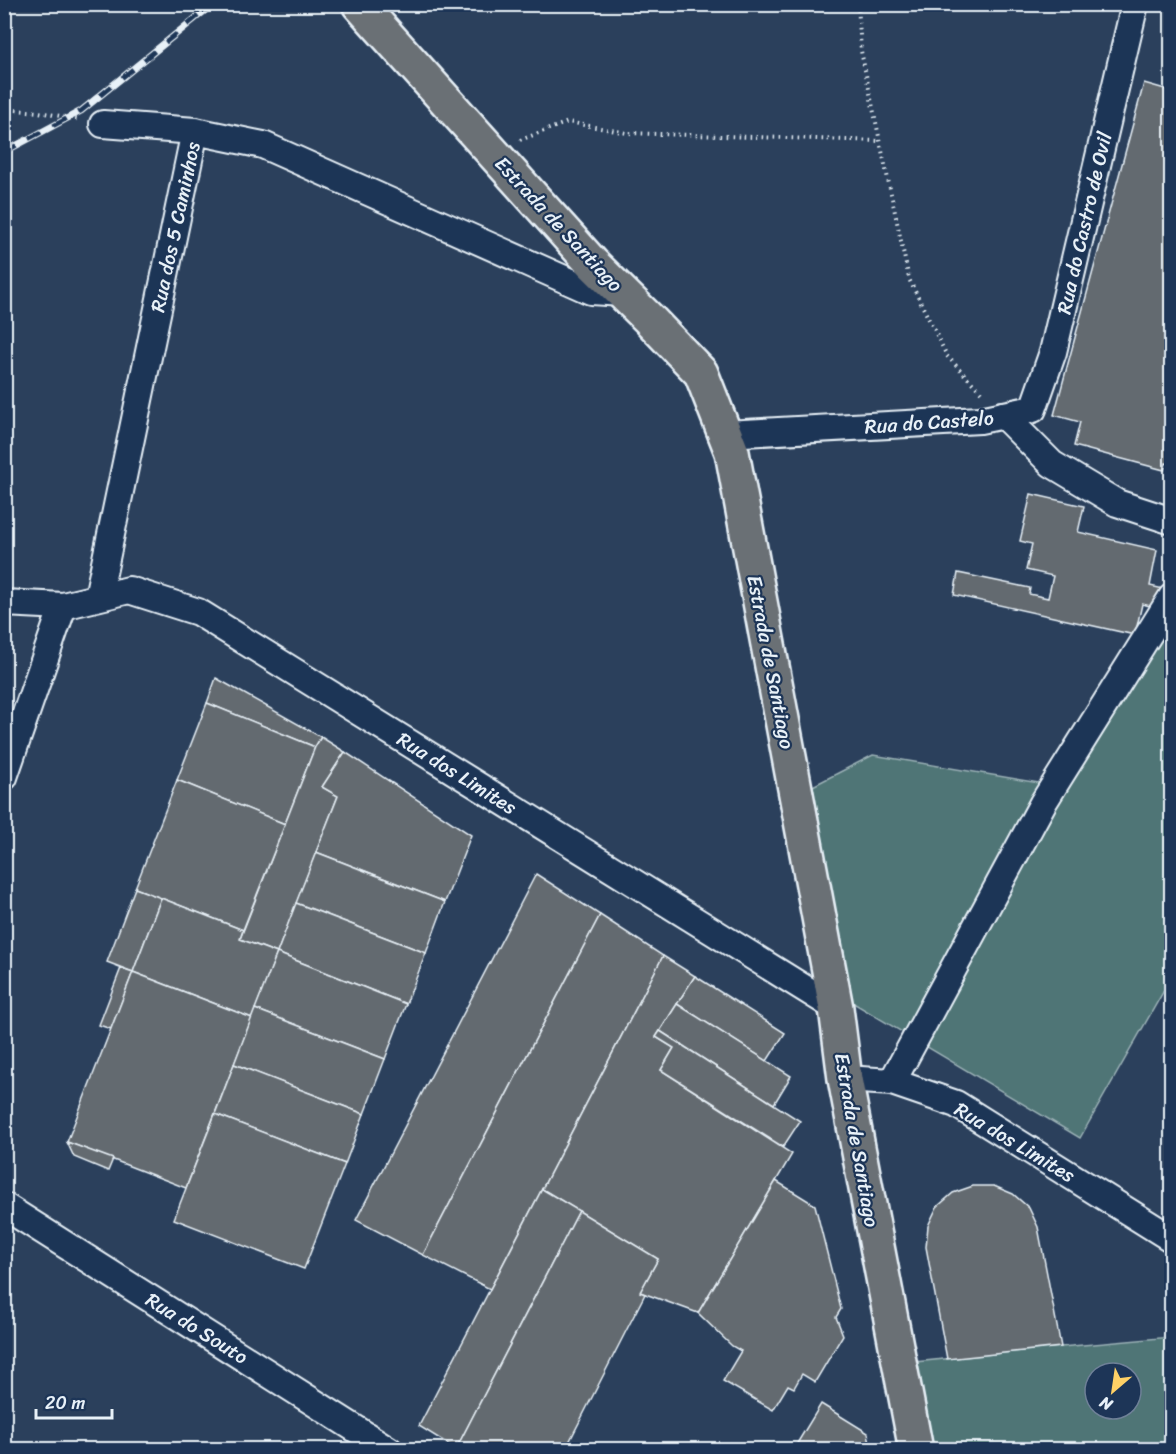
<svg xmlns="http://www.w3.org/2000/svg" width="1176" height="1454" font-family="Sriracha,sans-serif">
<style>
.green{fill:#4f7476;stroke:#9cb2b7;stroke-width:1.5;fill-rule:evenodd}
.building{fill:#646a6f;stroke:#e8f1f8;stroke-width:1.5}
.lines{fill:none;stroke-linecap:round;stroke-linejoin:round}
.minor-casing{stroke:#e8f1f8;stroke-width:30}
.primary-casing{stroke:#e8f1f8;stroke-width:38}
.path{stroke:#e8f1f8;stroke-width:4;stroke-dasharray:1.5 4.5;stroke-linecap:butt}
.minor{stroke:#1d3557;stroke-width:26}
.primary{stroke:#6b6f75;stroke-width:33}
.rail-casing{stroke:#e8f1f8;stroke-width:7}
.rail{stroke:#1d3557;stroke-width:4.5;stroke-dasharray:14;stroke-linecap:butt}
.labels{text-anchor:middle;stroke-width:4.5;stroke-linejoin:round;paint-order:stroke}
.street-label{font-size:20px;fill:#e8f1f8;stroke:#1d3557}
</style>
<rect width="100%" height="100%" fill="#2b405c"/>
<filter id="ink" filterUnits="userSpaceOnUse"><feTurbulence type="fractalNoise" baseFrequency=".0167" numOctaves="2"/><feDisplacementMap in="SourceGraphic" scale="12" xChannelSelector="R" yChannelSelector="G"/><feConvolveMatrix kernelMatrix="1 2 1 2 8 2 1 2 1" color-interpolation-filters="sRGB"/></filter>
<g filter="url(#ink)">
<!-- green -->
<g class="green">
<polygon points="1171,611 1171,978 1080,1138 850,1001 807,789 873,755 1063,787"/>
<path d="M 1171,1337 L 1171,1449 L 933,1449 L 915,1362 L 1061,1347 ZM 1095,1373 L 1131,1373 L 1131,1409 L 1095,1409 Z"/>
</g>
<!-- building -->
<g class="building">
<polygon points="1144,83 1172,91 1172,465 1166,463 1164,470 1074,446 1080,422 1054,415"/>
<polygon points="1031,494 1084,506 1078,532 1157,550 1150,586 1168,590 1163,609 1142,604 1135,635 954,595 958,573 1030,588 1029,594 1048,598 1053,576 1026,570 1032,544 1020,541"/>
<polygon points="216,678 321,737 315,747 207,703"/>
<polygon points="207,703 315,747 285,824 177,780"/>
<polygon points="321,737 345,752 322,787 338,796 277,953 240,939 315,747"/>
<polygon points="345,752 471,835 445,902 316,852 338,796 322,787"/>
<polygon points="177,780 285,824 243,930 135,888"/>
<polygon points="316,852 445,902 426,953 296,903"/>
<polygon points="536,874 600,915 423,1255 356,1220"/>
<polygon points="135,888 161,898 133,972 107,962"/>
<polygon points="161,898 243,930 240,939 277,953 252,1018 133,972"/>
<polygon points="296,903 426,953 406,1004 277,953"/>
<polygon points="600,915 663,956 490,1289 423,1255"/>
<polygon points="277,953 406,1004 385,1059 255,1009"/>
<polygon points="663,956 695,976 656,1037 674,1048 661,1070 792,1154 698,1313 640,1292 658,1259 542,1189"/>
<polygon points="121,968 133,972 111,1029 99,1025"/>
<polygon points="133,972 252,1018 186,1188 67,1142"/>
<polygon points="695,976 785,1033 767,1061 677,1004"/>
<polygon points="677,1004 791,1076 774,1104 660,1031"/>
<polygon points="255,1009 385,1059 364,1114 234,1064"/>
<polygon points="660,1031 800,1121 783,1147 661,1070 674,1048 656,1037"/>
<polygon points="234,1064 364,1114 345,1164 215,1114"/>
<polygon points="215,1114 345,1164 304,1269 174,1219"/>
<polygon points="67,1142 113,1159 108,1171 74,1157"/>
<polygon points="776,1181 815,1205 841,1309 836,1317 843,1335 815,1382 802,1374 794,1388 788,1385 773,1410 723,1381 741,1351 732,1346 698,1313"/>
<polygon points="973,1186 994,1186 1013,1194 1029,1208 1038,1227 1061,1347 947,1359 926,1247 928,1226 937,1207 953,1193"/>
<polygon points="542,1189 579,1211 456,1449 419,1426"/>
<polygon points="579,1211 658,1259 640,1292 645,1294 565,1450 457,1450 456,1449"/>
<polygon points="821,1404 868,1433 871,1450 793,1450"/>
</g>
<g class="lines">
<defs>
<g id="minor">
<polyline points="103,124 195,131"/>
<polyline points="1003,415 1052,464 1117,503 1172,521"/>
<polyline points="725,434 980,420 1033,409 1053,352 1135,4"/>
<polyline points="98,597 195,131 263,145 591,291 623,293"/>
<polyline points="4,603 63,606 129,590 198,612 836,1008"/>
<polyline points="4,777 63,606"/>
<polyline points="845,1079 892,1082 956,1104 1172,1239"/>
<polyline points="892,1082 1043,803 1172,597"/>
<polyline points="4,1206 389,1450"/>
</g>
<polyline id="primary" points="359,4 592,263 650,320 701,373 732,452 836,1008 845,1079 916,1450"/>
</defs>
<!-- minor casing -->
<use href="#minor" class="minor-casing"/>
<!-- primary casing -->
<use href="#primary" class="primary-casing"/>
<!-- path -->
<g class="path">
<polyline points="858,4 861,51 909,279 947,356 982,393"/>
<polyline points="4,109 39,112 81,120"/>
<polyline points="520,140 568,122 627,133 881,141"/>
</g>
<!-- minor -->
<use href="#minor" class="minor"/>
<!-- primary -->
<use href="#primary" class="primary"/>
<defs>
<polyline id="rail" points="4,152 81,111 213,4"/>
</defs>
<!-- rail casing -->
<use href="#rail" class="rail-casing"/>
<!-- rail -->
<use href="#rail" class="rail"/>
</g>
</g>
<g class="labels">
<!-- street labels -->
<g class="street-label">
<text transform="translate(1084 223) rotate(-77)" y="7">Rua do Castro de Ovil</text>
<text transform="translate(559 224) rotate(47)" y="7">Estrada de Santiago</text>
<text transform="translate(175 227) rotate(-78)" y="7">Rua dos 5 Caminhos</text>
<text transform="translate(929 422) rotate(-4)" y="7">Rua do Castelo</text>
<text transform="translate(771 662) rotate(79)" y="7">Estrada de Santiago</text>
<text transform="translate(457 773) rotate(32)" y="7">Rua dos Limites</text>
<text transform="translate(857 1140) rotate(80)" y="7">Estrada de Santiago</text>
<text transform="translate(1015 1142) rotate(31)" y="7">Rua dos Limites</text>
<text transform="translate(197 1328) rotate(32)" y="7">Rua do Souto</text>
</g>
</g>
<!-- margin -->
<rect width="1176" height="1454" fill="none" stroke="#1d3557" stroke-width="24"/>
<rect x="12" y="12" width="1152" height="1430" fill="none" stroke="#e8f1f8" stroke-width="2" filter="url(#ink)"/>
<!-- north arrow -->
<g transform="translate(1113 1391) rotate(209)"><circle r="28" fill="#1d3557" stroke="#6e8097" stroke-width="1.5"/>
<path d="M0-4.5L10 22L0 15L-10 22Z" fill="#ffd166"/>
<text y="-9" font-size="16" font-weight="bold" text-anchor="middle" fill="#e8f1f8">N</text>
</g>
<!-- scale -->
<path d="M36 1409v9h76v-9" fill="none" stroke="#e8f1f8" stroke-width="3"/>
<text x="45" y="1409" font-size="18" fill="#e8f1f8" stroke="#1d3557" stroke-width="4.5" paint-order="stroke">20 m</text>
</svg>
